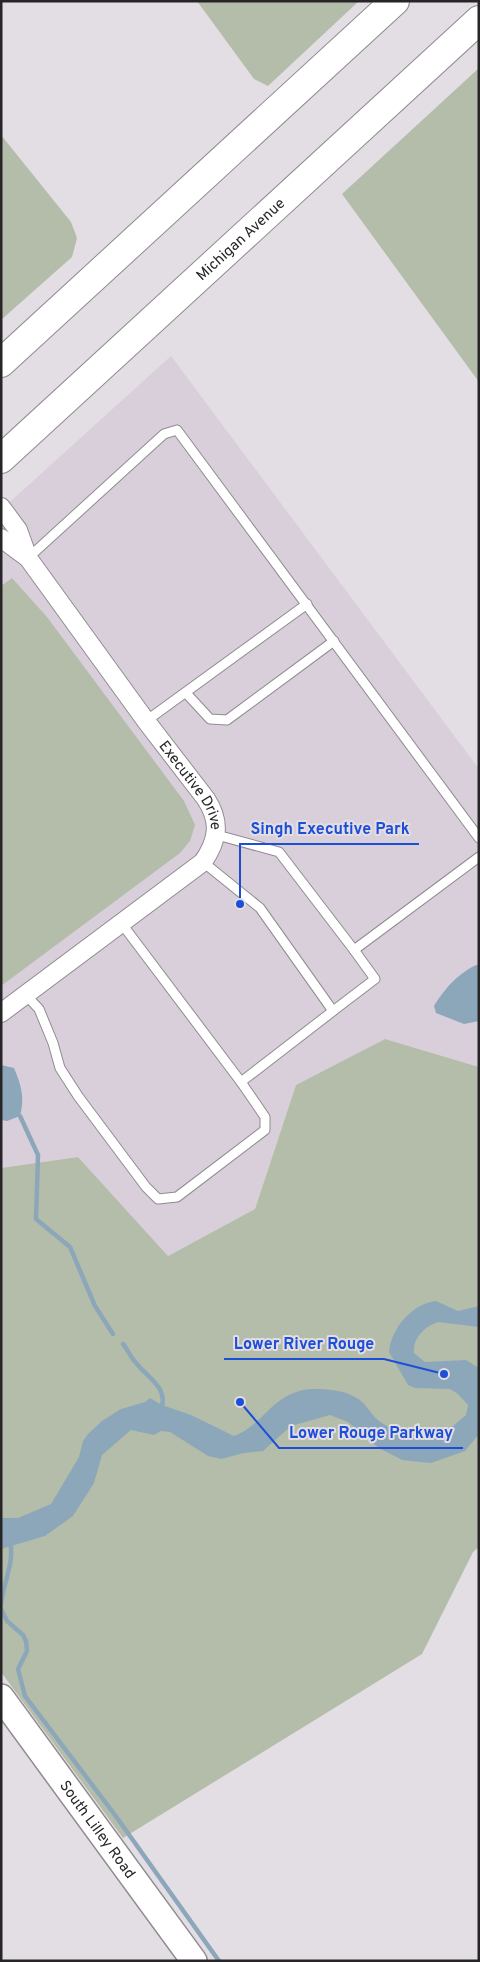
<svg xmlns="http://www.w3.org/2000/svg" width="480" height="1962" font-family="Overpass,sans-serif">
<style>
.built{fill:#d9cfdb}
.green{fill:#b4bda9}
.water{fill:#8da7ba}
.lines{fill:none;stroke-linecap:round;stroke-linejoin:round}
.stream{stroke:#8da7ba;stroke-width:4.5}
.lane-casing{stroke:#908b91;stroke-width:11}
.street-casing{stroke:#908b91;stroke-width:20}
.secondary-casing{stroke:#908b91;stroke-width:28}
.primary-casing{stroke:#908b91;stroke-width:30}
.lane{stroke:#fff;stroke-width:9}
.street{stroke:#fff;stroke-width:18}
.secondary{stroke:#fff;stroke-width:25}
.primary{stroke:#fff;stroke-width:28}
.labels{text-anchor:middle;stroke-width:4;stroke-linejoin:round;paint-order:stroke}
.street-label{font-size:15px;fill:#272527;stroke:#e3dde4}
.leader{fill:none;stroke:#1d4ed8;stroke-width:2}
.callout-dot{fill:#1d4ed8;stroke:#e3dde4;stroke-width:2}
.callout-label{font-size:16px;text-anchor:middle;font-weight:bold;fill:#1d4ed8;stroke:#e3dde4;stroke-width:4;stroke-linejoin:round;paint-order:stroke}
</style>
<rect width="100%" height="100%" fill="#e3dde4"/>
<!-- built -->
<polygon class="built" points="171,356 479,769 479,1067 385,1039 296,1085 255,1209 168,1256 78,1157 1,1168 1,510"/>
<!-- green -->
<g class="green">
<polygon points="197,1 359,1 268,86 254,79"/>
<polygon points="479,68 479,382 342,194"/>
<polygon points="1,135 71,222 77,238 72,257 1,320"/>
<polygon points="12,578 47,617 184,801 195,825 190,841 180,853 1,986 1,586"/>
<polygon points="385,1039 479,1067 479,1547 473,1552 422,1654 123,1838 1,1672 1,1168 78,1157 168,1256 255,1209 296,1085"/>
</g>
<!-- water -->
<g class="water">
<path d="M 479,964 L 479,1021 L 464,1024 L 436,1013 L 434,1006 C 444,989 460,971 479,964 Z"/>
<path d="M 1,1065 L 14,1068 C 21,1084 25,1098 20,1116 L 7,1121 L 1,1120 Z"/>
<path d="M 436,1301 L 458,1311 L 479,1306 L 479,1327 L 438,1322 C 424,1327 413,1338 414,1353 L 425,1362 L 466,1360 L 479,1368 L 479,1434 L 465,1451 L 431,1463 L 402,1460 L 379,1448 L 348,1422 L 330,1415 L 291,1426 L 263,1451 L 244,1453 L 221,1459 L 208,1456 L 170,1432 L 161,1431 L 154,1435 L 131,1430 L 102,1455 L 94,1483 L 73,1516 L 45,1536 L 1,1549 L 1,1518 L 18,1518 L 51,1504 L 79,1457 L 83,1441 L 88,1434 L 102,1421 L 121,1409 L 145,1402 L 150,1398 L 162,1405 L 191,1415 L 234,1436 C 266,1424 273,1390 314,1389 C 328,1389 343,1390 355,1397 C 366,1402 370,1414 379,1421 C 392,1430 416,1444 432,1439 C 445,1435 456,1423 466,1415 L 468,1405 L 458,1394 L 450,1389 L 415,1388 L 408,1385 L 389,1352 C 391,1328 412,1304 436,1301 Z"/>
</g>
<g class="lines">
<!-- stream -->
<g class="stream">
<polyline points="20,1116 38,1155 36,1219 70,1247 95,1306 113,1334"/>
<path d="M 123,1344 C 128,1350 131,1358 137,1364 C 149,1379 169,1388 161,1410"/>
<path d="M 1,1605 C 3,1583 15,1562 10,1541"/>
<polyline points="1,1609 7,1621 23,1635 26,1641 27,1651 18,1669 25,1696 115,1815 219,1961"/>
</g>
<defs>
<g id="lane">
<polyline points="28,558 164,434 177,430 479,838"/>
<polyline points="186,693 210,719 227,720 334,641"/>
<polyline points="146,721 307,604"/>
<polyline points="217,835 279,852 354,950 479,857"/>
<polyline points="122,924 241,1082"/>
<polyline points="26,995 39,1009 53,1043 60,1068 78,1096 146,1187 158,1199 177,1197 265,1130 265,1117 241,1082 333,1011 260,908 203,862"/>
<polyline points="333,1011 375,979 354,950"/>
</g>
<g id="street">
<polyline points="1,507 18,530 28,558"/>
<path id="s1" d="M 1,538 L 28,558 L 146,721 L 206,799 C 221,822 218,840 203,862 L 1,1013"/>
</g>
<g id="secondary">
<path id="s2" d="M 1,1697 L 194,1961"/>
</g>
<g id="primary">
<polyline points="1,363 395,1"/>
<path id="s3" d="M 1,459 L 479,20"/>
</g>
</defs>
<!-- lane casing -->
<use href="#lane" class="lane-casing"/>
<!-- street casing -->
<use href="#street" class="street-casing"/>
<!-- secondary casing -->
<use href="#secondary" class="secondary-casing"/>
<!-- primary casing -->
<use href="#primary" class="primary-casing"/>
<!-- lane -->
<use href="#lane" class="lane"/>
<!-- street -->
<use href="#street" class="street"/>
<!-- secondary -->
<use href="#secondary" class="secondary"/>
<!-- primary -->
<use href="#primary" class="primary"/>
</g>
<g class="labels">
<!-- street labels -->
<g class="street-label">
<text dy="5" stroke="none"><textPath href="#s3" startOffset="325">Michigan Avenue</textPath></text>
<text dy="5" stroke="none"><textPath href="#s1" startOffset="314">Executive Drive</textPath></text>
<text dy="5" stroke="none"><textPath href="#s2" startOffset="164">South Lilley Road</textPath></text>
</g>
</g>
<!-- callouts -->
<path class="leader" d="M240 904L240 844H419M444 1374L384 1359H224M240 1402L279 1448H463"/>
<g class="callout-dot">
<circle cx="240" cy="904" r="5"/>
<circle cx="444" cy="1374" r="5"/>
<circle cx="240" cy="1402" r="5"/>
</g>
<g class="callout-label">
<text x="330" y="834">Singh Executive Park</text>
<text x="304" y="1349">Lower River Rouge</text>
<text x="371" y="1438">Lower Rouge Parkway</text>
</g>
<!-- border -->
<rect width="480" height="1962" fill="none" stroke="#272527" stroke-width="5"/>
</svg>
